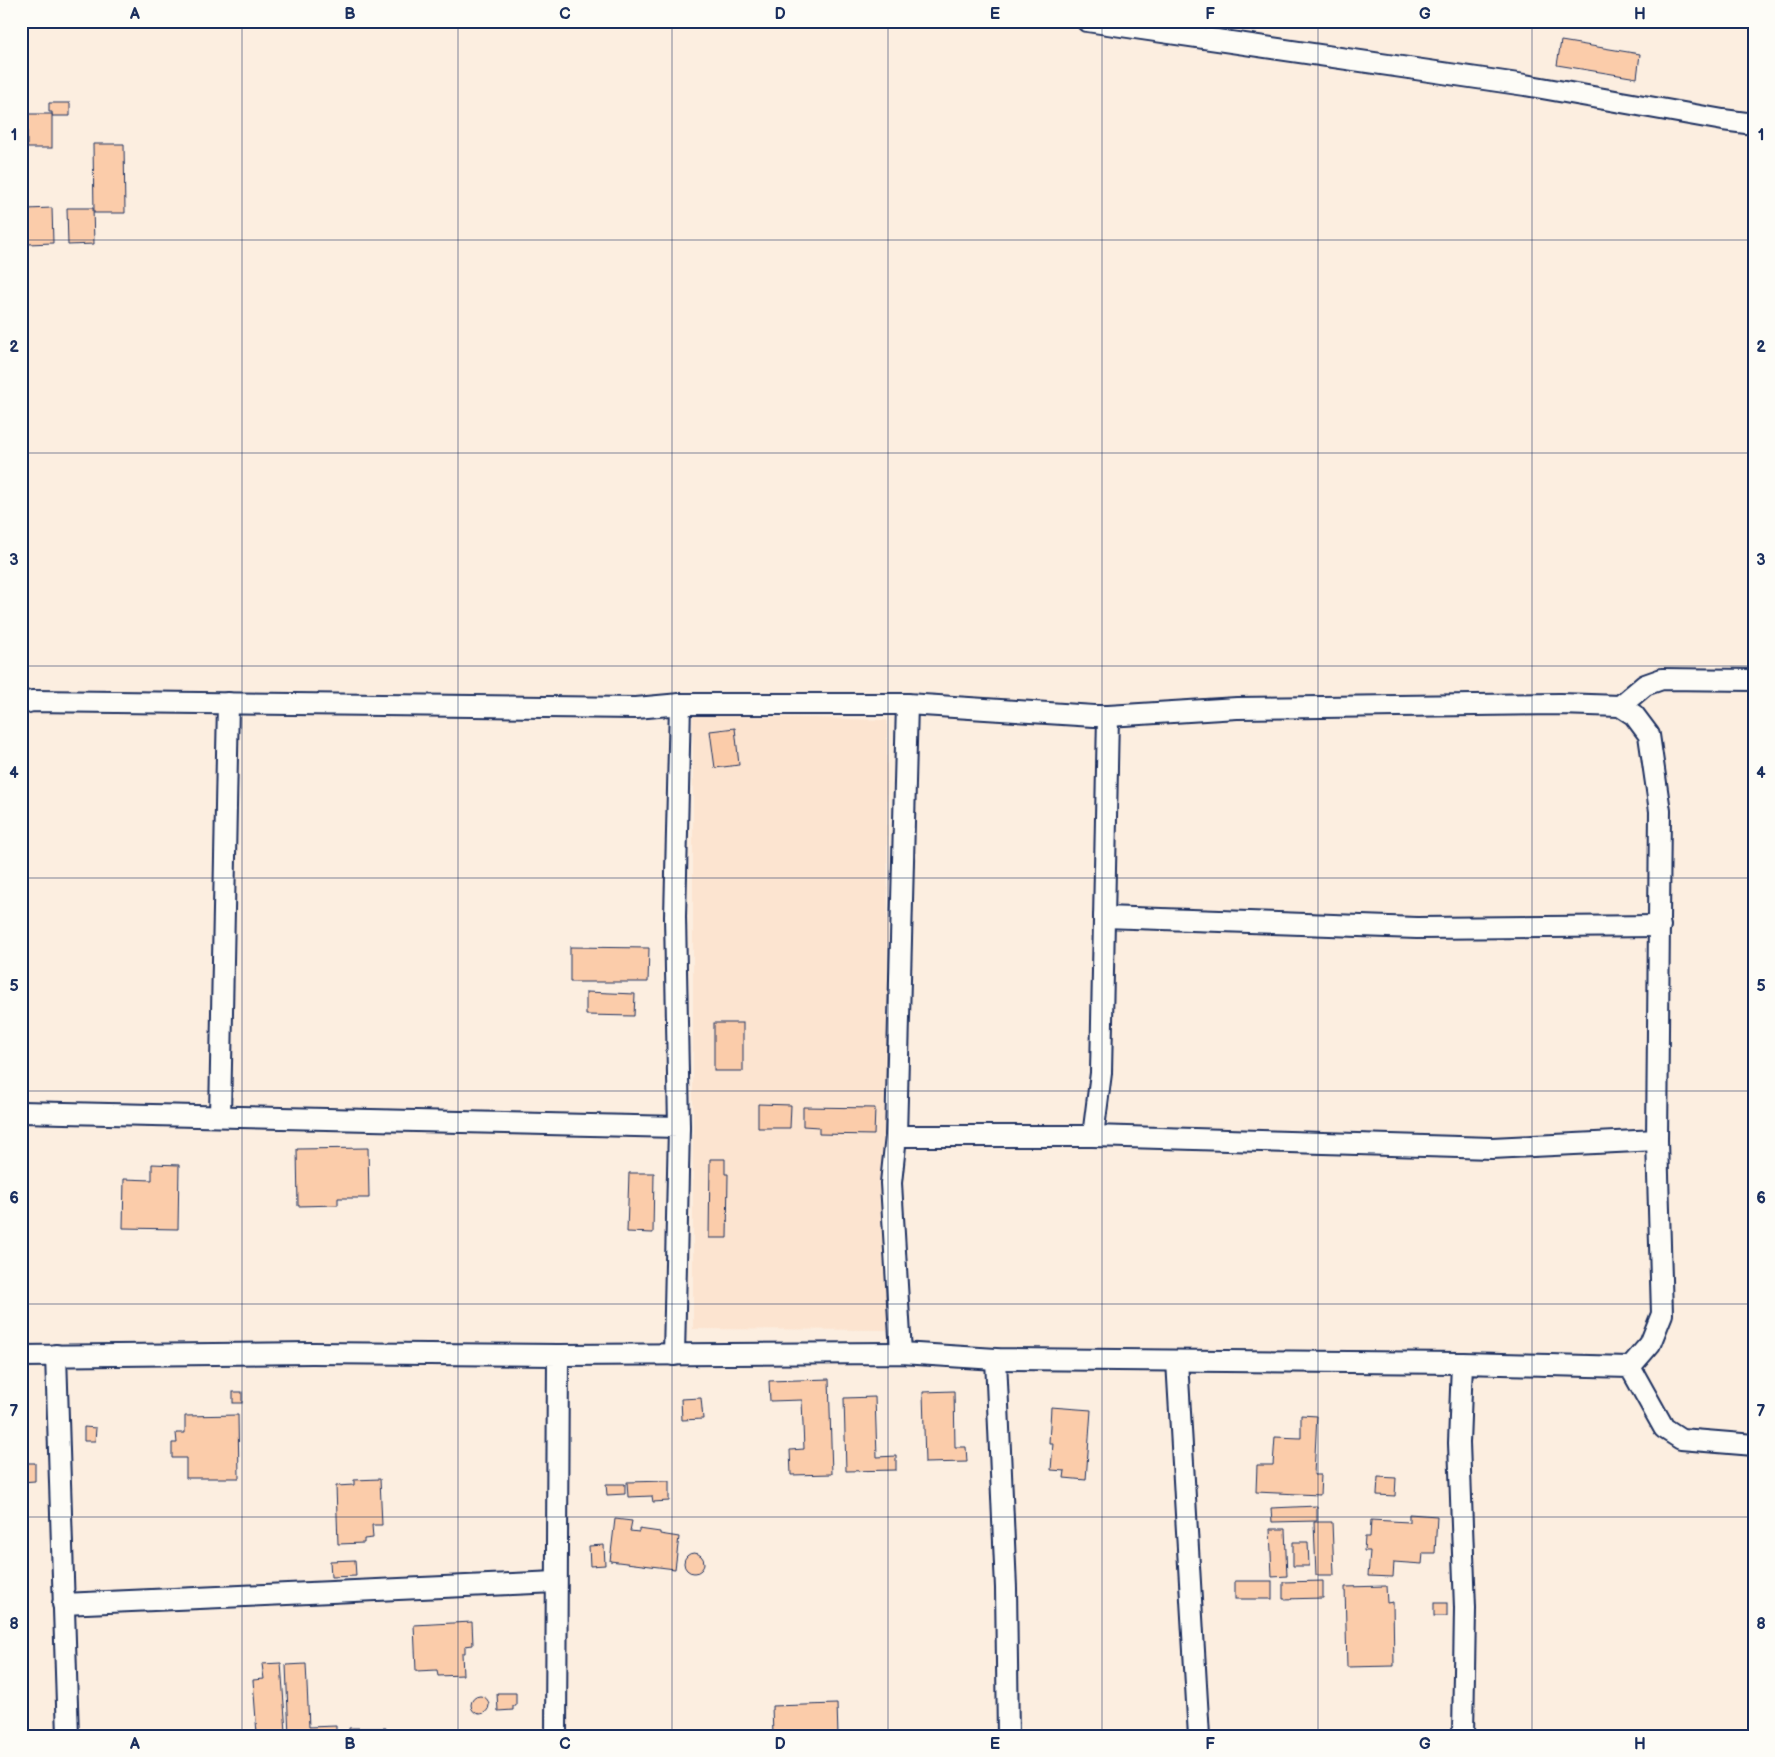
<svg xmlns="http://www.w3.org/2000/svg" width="1775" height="1757" font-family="'Balsamiq Sans',sans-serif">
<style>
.built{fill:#fce4d0}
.building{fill:#fbccaa;stroke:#1b2f5e}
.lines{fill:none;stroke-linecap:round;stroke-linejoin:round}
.minor-casing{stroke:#1b2f5e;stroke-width:24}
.minor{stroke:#fdfcf7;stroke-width:20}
.grid{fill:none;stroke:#1b2f5e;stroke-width:1;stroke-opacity:0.55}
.neatline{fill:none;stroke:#1b2f5e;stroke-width:2}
.grid-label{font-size:16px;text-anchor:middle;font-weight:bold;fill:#1b2f5e}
</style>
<rect width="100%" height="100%" fill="#fceee0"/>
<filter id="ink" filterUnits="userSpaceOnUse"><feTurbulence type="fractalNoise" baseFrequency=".02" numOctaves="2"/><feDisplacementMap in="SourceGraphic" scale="10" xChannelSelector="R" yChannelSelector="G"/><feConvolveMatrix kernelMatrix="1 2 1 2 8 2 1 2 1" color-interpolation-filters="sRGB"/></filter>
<g filter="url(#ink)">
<!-- built -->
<polygon class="built" points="693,715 887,720 889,1330 693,1329"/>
<!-- building -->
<g class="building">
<polygon points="1561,41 1640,54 1637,78 1557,65"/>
<polygon points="49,103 70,103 70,116 52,116 52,112 49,112"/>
<rect x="27" y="114" width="25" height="34"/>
<polygon points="93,144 124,144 125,213 94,213"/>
<rect x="21" y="145" width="5" height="69"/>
<polygon points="52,208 53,243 28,244 27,209"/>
<polygon points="67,208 93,208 94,244 68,245"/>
<polygon points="735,728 739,765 715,768 710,731"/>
<polygon points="570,947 649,948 648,982 570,982"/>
<polygon points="586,992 635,994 634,1016 586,1015"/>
<rect x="714" y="1023" width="29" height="48"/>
<polygon points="758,1104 791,1105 790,1128 758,1128"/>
<polygon points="803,1107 875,1108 874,1135 819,1134 819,1127 803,1126"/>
<polygon points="368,1148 369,1198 338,1198 338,1205 298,1206 297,1149"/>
<polygon points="710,1159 725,1159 725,1174 728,1174 727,1238 709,1238"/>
<polygon points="152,1164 179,1165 178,1229 123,1228 124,1179 152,1180"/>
<polygon points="629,1173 654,1173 653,1233 627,1232"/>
<polygon points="829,1379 832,1474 791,1475 790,1450 804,1449 802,1400 770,1401 769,1381"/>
<polygon points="954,1391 955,1447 966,1447 967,1462 925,1463 923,1392"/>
<rect x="233" y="1392" width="9" height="11"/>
<polygon points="875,1397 877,1457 896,1456 896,1470 846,1471 844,1398"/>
<polygon points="701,1398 703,1419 682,1420 681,1399"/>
<polygon points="1051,1407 1091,1410 1086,1480 1064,1478 1065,1471 1051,1470 1053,1443 1049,1443"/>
<polygon points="238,1415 239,1478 186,1478 186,1458 172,1458 172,1443 177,1443 176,1433 185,1433 185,1416"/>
<polygon points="1301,1415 1317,1416 1314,1475 1321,1475 1320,1495 1256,1492 1257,1465 1273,1465 1275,1437 1301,1438"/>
<polygon points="84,1427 96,1428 95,1441 84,1441"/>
<polygon points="21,1463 35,1463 35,1481 21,1482"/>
<polygon points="1378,1477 1396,1478 1395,1496 1377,1495"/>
<polygon points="380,1479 382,1525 372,1525 373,1538 364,1539 364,1543 338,1544 336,1486 354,1485 354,1480"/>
<polygon points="669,1481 669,1501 653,1502 652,1496 628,1497 627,1482"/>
<polygon points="606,1484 625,1484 625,1494 607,1495"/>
<polygon points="1317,1506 1317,1521 1272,1522 1271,1508"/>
<polygon points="1409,1514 1437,1516 1435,1553 1423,1553 1422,1564 1394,1562 1393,1577 1368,1576 1370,1551 1364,1551 1365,1537 1370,1537 1371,1520 1409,1522"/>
<polygon points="615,1519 632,1521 630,1531 639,1532 639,1529 660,1532 660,1534 679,1537 675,1569 610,1561"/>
<polygon points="1314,1522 1332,1522 1334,1575 1316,1575"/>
<polygon points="1270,1529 1285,1529 1287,1576 1272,1577"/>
<polygon points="1293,1542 1308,1542 1309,1566 1293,1566"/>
<polygon points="604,1545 605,1565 590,1566 589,1546"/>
<circle cx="694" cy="1563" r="10"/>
<polygon points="355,1560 356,1576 331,1577 330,1561"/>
<rect x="1235" y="1581" width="37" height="18"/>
<polygon points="1323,1581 1323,1598 1283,1599 1283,1582"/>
<polygon points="1386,1586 1387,1603 1393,1602 1394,1666 1347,1667 1345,1587"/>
<rect x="1434" y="1603" width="13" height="13"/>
<polygon points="472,1622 473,1645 465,1646 465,1653 462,1653 463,1675 438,1676 437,1670 416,1671 414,1625"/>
<polygon points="281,1663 286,1732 257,1734 253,1680 264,1679 262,1664"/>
<polygon points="306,1664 309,1727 336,1726 336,1736 289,1736 286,1665"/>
<polygon points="497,1693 516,1693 516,1706 513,1706 513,1710 498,1711"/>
<circle cx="480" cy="1705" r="9"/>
<polygon points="837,1704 838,1736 773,1736 772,1706"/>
<polygon points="349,1728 386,1728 387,1736 349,1736"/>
</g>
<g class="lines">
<defs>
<g id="minor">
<polyline points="1087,21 1525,85 1723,120 1754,124"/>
<polyline points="21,704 32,701 636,708 680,704 675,917 679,1127"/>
<polyline points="680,704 907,704 1094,716 1108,716 1101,1073 1093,1136"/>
<polyline points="1620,706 1645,685 1662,679 1754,680"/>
<polyline points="1104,917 1417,928 1660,926"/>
<polyline points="21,1112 679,1127 674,1355"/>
<polyline points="220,1116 228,703"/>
<polyline points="896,1136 1093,1136 1492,1148 1657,1140 1660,811 1649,735 1634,715 1620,706 1560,704 1237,708 1108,716"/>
<polyline points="901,1353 891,1183 896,1136 907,704"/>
<polyline points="56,1355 68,1736"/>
<polyline points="558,1355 901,1353 996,1359 1462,1363"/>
<polyline points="21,1356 312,1353 558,1355 556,1736"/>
<polyline points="996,1359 1006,1588 1008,1736"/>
<polyline points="1177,1361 1199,1736"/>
<polyline points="1630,1367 1650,1344 1662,1314 1657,1140"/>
<polyline points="63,1604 556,1582"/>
<polyline points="1463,1736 1465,1608 1459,1443 1462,1363 1630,1367 1664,1428 1681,1439 1754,1445"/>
</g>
</defs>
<!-- minor casing -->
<use href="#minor" class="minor-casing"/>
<!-- minor -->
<use href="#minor" class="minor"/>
</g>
</g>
<!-- grid -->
<path class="grid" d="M 242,21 L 242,1736M 458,21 L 458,1736M 672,21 L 672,1736M 888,21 L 888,1736M 1102,21 L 1102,1736M 1318,21 L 1318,1736M 1532,21 L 1532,1736M 21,240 L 1754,240M 21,453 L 1754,453M 21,666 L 1754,666M 21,878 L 1754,878M 21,1091 L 1754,1091M 21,1304 L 1754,1304M 21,1517 L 1754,1517"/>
<!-- margin -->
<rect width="1775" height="1757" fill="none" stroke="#fdfcf7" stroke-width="55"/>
<rect x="28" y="28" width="1720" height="1702" class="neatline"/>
<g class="grid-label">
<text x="135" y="19">A</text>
<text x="350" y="19">B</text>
<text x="565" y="19">C</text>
<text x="780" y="19">D</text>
<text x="995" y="19">E</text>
<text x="1210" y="19">F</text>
<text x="1425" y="19">G</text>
<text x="1640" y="19">H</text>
<text x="14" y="140">1</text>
<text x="1761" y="140">1</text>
<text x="14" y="352">2</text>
<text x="1761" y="352">2</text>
<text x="14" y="565">3</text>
<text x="1761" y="565">3</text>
<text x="14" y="778">4</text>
<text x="1761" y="778">4</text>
<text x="14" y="991">5</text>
<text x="1761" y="991">5</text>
<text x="14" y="1203">6</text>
<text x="1761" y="1203">6</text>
<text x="14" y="1416">7</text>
<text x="1761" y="1416">7</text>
<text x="14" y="1629">8</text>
<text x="1761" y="1629">8</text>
<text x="135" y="1749">A</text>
<text x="350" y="1749">B</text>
<text x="565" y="1749">C</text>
<text x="780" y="1749">D</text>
<text x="995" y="1749">E</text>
<text x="1210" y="1749">F</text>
<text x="1425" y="1749">G</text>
<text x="1640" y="1749">H</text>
</g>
</svg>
